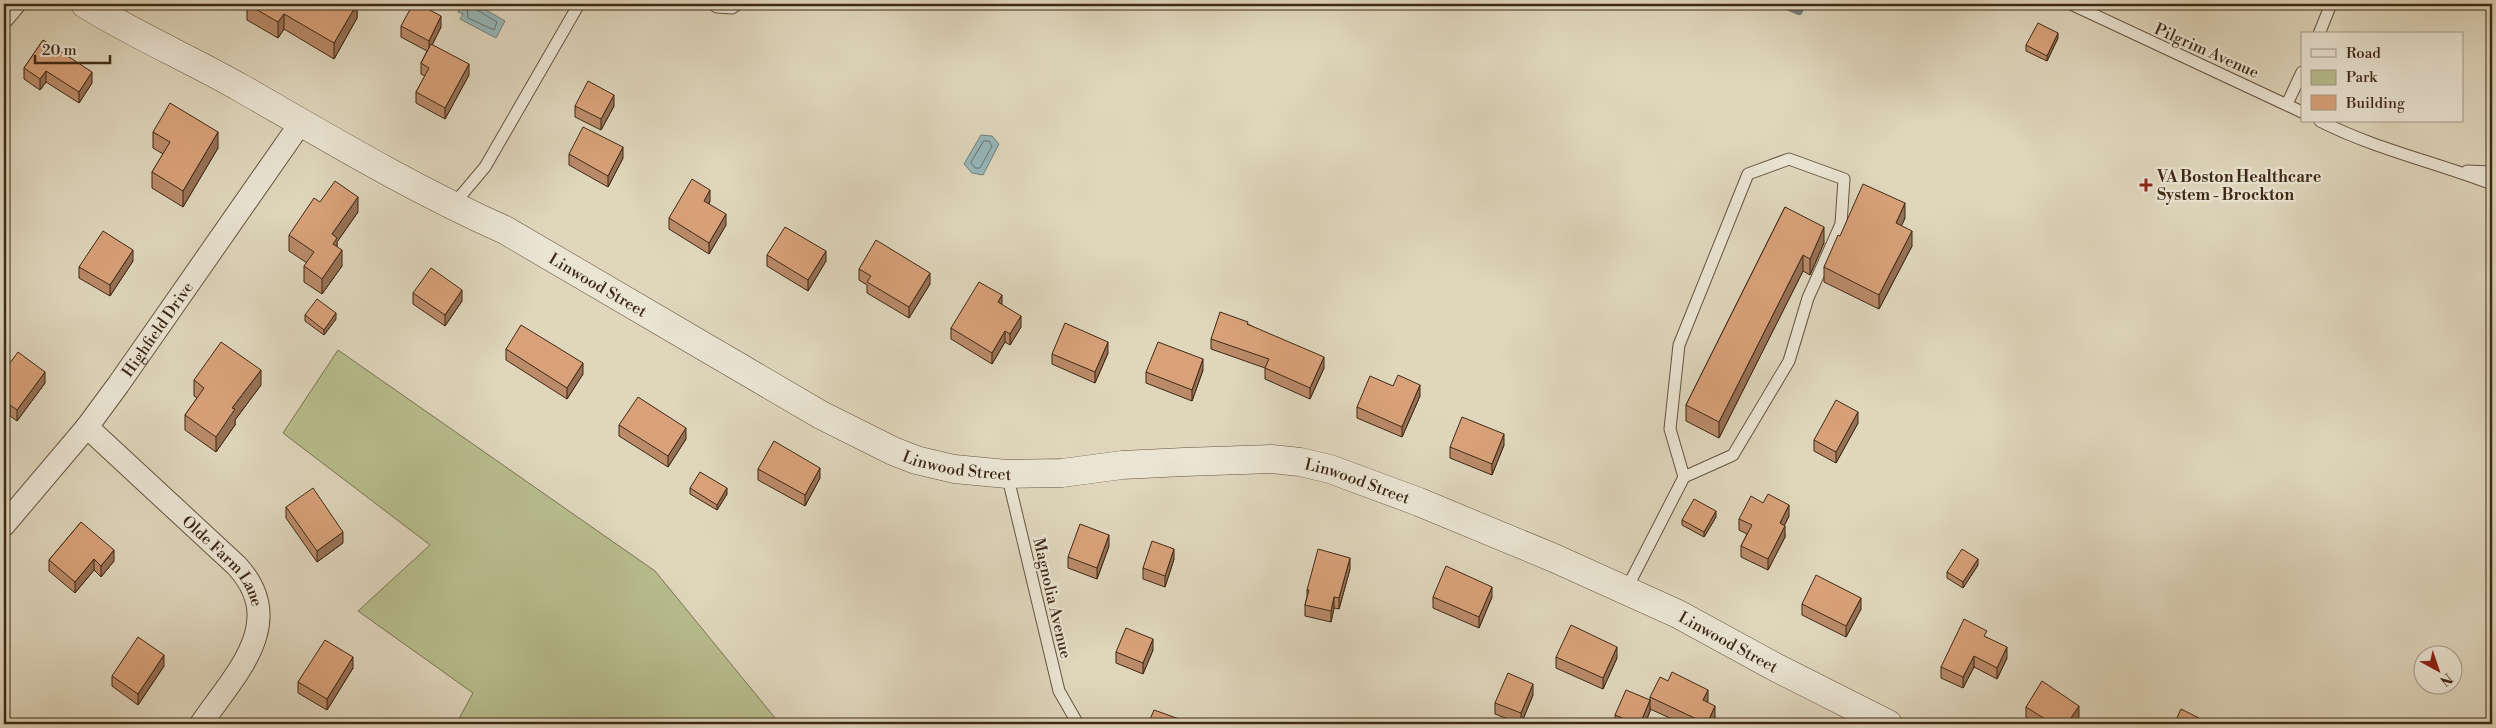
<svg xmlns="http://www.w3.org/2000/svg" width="2496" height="728" font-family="'Libre Bodoni',serif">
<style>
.green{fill:#b7bc8d;stroke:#7a7251}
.water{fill:#96b7ba;stroke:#737e78}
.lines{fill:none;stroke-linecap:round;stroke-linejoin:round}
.shore{stroke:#6a7068;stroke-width:1}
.stream{stroke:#737e78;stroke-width:8}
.service-casing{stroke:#66543f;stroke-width:13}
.minor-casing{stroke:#66543f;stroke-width:24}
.tertiary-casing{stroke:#66543f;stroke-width:29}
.path{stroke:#3e2915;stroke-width:3;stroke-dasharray:4 2.5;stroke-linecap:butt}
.service{stroke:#eae4d3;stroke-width:11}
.minor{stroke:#eae4d3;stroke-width:22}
.tertiary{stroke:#eae4d3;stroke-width:28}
.wall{fill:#ba8a69;stroke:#3e2915}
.shaded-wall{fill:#977155;stroke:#3e2915}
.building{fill:#d8a17a;stroke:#3e2915}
.poi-dot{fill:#8f2418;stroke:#eae4d3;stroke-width:2}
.labels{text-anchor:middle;stroke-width:4.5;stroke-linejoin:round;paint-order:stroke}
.street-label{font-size:16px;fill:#3e2915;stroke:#eae4d3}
.poi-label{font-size:16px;font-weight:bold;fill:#3e2915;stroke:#eae4d3;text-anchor:start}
</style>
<rect width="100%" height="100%" fill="#dfd6bc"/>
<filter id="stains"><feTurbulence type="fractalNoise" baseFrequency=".004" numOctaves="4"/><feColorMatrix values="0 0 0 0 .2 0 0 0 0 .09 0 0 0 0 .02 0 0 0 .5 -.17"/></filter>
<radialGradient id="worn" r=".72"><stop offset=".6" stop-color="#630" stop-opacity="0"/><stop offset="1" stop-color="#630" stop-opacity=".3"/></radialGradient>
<!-- green -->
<polygon class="green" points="338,350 655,571 780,724 456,724 473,693 358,611 430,545 283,433"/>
<!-- water -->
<g class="water">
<polygon points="467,4 476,4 505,21 496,38 460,19 463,14 458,12 462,5 466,6"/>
<polygon points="981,135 992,136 999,144 983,175 972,173 964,164"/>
</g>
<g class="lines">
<!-- shore -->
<g class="shore">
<polyline points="467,4 468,18 494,30 497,22 477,10 474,4"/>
<polygon points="984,141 989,141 992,146 980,168 975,168 971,163"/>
</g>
<!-- stream -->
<polyline class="stream" points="1783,4 1799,11"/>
<defs>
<g id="service">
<polyline points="712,4 717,7 732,8 738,4"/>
<polyline points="2071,4 2302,112"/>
<polyline points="2319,34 2331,4"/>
<polyline points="2287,104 2302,72"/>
<path d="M 2320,121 C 2375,149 2435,162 2492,184"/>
<polyline points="2467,171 2492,172"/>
<polyline points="453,205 485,167 579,4"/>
<polyline points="1007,474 1059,691 1078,724"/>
<polyline points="1626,590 1684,477 1670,429 1679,345 1748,174 1789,159 1844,179 1841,224 1808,298 1789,361 1733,455 1684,477"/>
</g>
<g id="minor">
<polyline points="4,16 14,4"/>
<path id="s1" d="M 87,427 L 237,566 C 289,623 235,674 201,724"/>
<path id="s2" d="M 4,525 L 87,427 L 118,385 L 300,124"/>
</g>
<g id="tertiary">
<path id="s3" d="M 85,4 C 135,35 190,59 241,88 C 328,138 413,189 505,230 L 821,415 L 893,451 L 916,460 L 954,469 L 1007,474 L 1062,473 L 1122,465 L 1184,462 L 1272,459 L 1300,462 L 1330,469 L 1419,502 L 1554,558 L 1678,614 L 1775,667 L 1888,724"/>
</g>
</defs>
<!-- service casing -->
<use href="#service" class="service-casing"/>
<!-- minor casing -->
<use href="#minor" class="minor-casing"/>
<!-- tertiary casing -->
<use href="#tertiary" class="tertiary-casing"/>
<!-- path -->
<polyline class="path" points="2139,7 2139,4"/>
<!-- service -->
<use href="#service" class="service"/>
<!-- minor -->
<use href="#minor" class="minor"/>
<!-- tertiary -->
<use href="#tertiary" class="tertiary"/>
</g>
<!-- wall -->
<g class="wall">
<polygon points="247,4 357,4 357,18 334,59 284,29 278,38 247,20"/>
<polygon points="401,26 441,27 432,45 469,75 445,119 416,103 416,92 425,76 421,74 421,63 427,51 401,37"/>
<polygon points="2058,38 2047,61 2026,51 2026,45"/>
<polygon points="43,40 92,83 79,103 46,82 40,90 24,79 24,68"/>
<polygon points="575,106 614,106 601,130 575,117"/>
<polygon points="153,132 218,148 183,207 152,188 152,172 163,154 153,148"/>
<polygon points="569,154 623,158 608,187 569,165"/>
<polygon points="710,201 709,204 726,225 709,254 669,229 669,218"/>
<polygon points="320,202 358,212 337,242 337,247 342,266 322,294 304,282 304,266 307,263 289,251 289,235"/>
<polygon points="1785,207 1824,243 1810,275 1803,271 1719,438 1686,421 1686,405"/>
<polygon points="1905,218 1901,226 1912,246 1879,309 1824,282 1824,267 1840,236"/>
<polygon points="767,255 826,261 808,291 767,266"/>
<polygon points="133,261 110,296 79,278 79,267"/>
<polygon points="859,269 930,284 909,318 867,293 867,285 859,280"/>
<polygon points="413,293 462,301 445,326 413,304"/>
<polygon points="305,315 336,319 324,335 305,321"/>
<polygon points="1248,324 1324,368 1310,399 1265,379 1265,368 1211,349 1211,339"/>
<polygon points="1021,327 1010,345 1005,342 992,364 951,339 951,328"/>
<polygon points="506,349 583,374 567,399 506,360"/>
<polygon points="1108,353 1095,383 1052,364 1052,354"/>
<polygon points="1203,370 1192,401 1146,383 1146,372"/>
<polygon points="4,371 45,383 17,421 10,416 4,424"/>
<polygon points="194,380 261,385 235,420 235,425 216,452 185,430 185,415 197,398 194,396"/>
<polygon points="1393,386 1420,396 1402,437 1357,418 1357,407"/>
<polygon points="1858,423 1836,463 1814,451 1814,440"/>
<polygon points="619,425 686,439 668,467 619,436"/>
<polygon points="1504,445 1492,475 1450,458 1450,447"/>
<polygon points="758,469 820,478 805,506 758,480"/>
<polygon points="690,488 727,494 717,510 690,494"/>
<polygon points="286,507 343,543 317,562 286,518"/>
<polygon points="1789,516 1784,526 1785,537 1768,570 1741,557 1741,546 1747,534 1739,530 1739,519"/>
<polygon points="1716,517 1704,537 1682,525 1682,520"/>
<polygon points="81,522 114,561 101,577 94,570 75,593 49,571 49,560"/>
<polygon points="1109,546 1097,579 1068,568 1068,557"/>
<polygon points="1174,559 1165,587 1143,579 1143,568"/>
<polygon points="1978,565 1963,588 1947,578 1947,572"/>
<polygon points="1350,569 1339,609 1334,608 1331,622 1305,616 1305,605 1307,597 1307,590"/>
<polygon points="1433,597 1492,597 1479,628 1433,608"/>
<polygon points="1802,604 1861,609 1846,637 1802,615"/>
<polygon points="1987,637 2007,658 1997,679 1974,667 1963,688 1941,678 1941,667"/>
<polygon points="1153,650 1143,674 1116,663 1116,652"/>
<polygon points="1556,657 1617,658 1603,689 1556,668"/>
<polygon points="164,666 138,705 112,686 112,676"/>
<polygon points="353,668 327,710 298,693 298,682"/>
<polygon points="1668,681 1708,701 1707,702 1715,717 1712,724 1683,724 1650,709 1650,711 1645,724 1615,724 1615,715 1650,700 1650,697"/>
<polygon points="1533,695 1521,724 1495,714 1495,703"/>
<polygon points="2026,707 2079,717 2074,724 2036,724 2026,717"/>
</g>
<!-- shaded-wall -->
<g class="shaded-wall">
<polygon points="357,4 357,18 334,59 334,43"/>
<polygon points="284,14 284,29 278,38 278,22"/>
<polygon points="441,16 441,27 429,51 429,41"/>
<polygon points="2058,33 2058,38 2047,61 2047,56"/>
<polygon points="469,64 469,75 445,119 445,108"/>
<polygon points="46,71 46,82 40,90 40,79"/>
<polygon points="92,72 92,83 79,103 79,92"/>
<polygon points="614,95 614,106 601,130 601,119"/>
<polygon points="218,132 218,148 183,207 183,191"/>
<polygon points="623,147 623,158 608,187 608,176"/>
<polygon points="710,190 710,201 704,212 704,201"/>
<polygon points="358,197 358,212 337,242 337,254 333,260 332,234"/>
<polygon points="1905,203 1905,218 1896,238 1896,223"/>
<polygon points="726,214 726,225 709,254 709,243"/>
<polygon points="1824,227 1824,243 1810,275 1810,259"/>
<polygon points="1912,231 1912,246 1879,309 1879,295"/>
<polygon points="133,250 133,261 110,296 110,285"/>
<polygon points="342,250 342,266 322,294 322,279"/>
<polygon points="826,251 826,261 808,291 808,280"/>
<polygon points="1803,255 1803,271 1719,438 1719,422"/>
<polygon points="930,273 930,284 909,318 909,307"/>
<polygon points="462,290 462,301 445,326 445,315"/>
<polygon points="1002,295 1002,306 998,302"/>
<polygon points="336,313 336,319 324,335 324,330"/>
<polygon points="1021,316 1021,327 1010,345 1010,334"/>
<polygon points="1005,331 1005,342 992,364 992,353"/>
<polygon points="1108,342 1108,353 1095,383 1095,372"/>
<polygon points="1324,357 1324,368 1310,399 1310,388"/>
<polygon points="1203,359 1203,370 1192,401 1192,390"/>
<polygon points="583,363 583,374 567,399 567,388"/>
<polygon points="261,370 261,385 235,420 235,425 216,452 216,437 232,408"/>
<polygon points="45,372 45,383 17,421 17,410"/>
<polygon points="1420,385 1420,396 1402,437 1402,427"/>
<polygon points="10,405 10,416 4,424 4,413"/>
<polygon points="1858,412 1858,423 1836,463 1836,452"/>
<polygon points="686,428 686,439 668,467 668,456"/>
<polygon points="1504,434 1504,445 1492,475 1492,464"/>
<polygon points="820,468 820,478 805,506 805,495"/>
<polygon points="727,488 727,494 717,510 717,505"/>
<polygon points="1789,505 1789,516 1780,534 1780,523"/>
<polygon points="1716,511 1716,517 1704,537 1704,532"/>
<polygon points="1785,526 1785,537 1768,570 1768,559"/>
<polygon points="343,532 343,543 317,562 317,551"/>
<polygon points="1109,535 1109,546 1097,579 1097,568"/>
<polygon points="1174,549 1174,559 1165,587 1165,576"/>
<polygon points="114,550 114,561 101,577 101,566"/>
<polygon points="1350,558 1350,569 1339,609 1339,598"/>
<polygon points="94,559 94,570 75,593 75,582"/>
<polygon points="1978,559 1978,565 1963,588 1963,582"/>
<polygon points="1492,587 1492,597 1479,628 1479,617"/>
<polygon points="1334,597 1334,608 1331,622 1331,611"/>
<polygon points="1861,598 1861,609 1846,637 1846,626"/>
<polygon points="1153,639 1153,650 1143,674 1143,663"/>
<polygon points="1617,647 1617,658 1603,689 1603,678"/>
<polygon points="2007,647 2007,658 1997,679 1997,668"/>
<polygon points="164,655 164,666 138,705 138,694"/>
<polygon points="1974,656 1974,667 1963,688 1963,677"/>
<polygon points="353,657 353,668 327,710 327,699"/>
<polygon points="8,659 8,670 4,675 4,664"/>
<polygon points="1533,684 1533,695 1521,724 1521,713"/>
<polygon points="1708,690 1708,701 1703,711 1703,700"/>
<polygon points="1650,700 1650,711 1645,724 1640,724"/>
<polygon points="1715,706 1715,717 1712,724 1707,724"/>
<polygon points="2079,706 2079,717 2074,724 2067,724"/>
</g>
<!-- building -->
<g class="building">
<polygon points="247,4 357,4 334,43 284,14 278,22"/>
<polygon points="413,4 418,4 441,16 429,41 401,26"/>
<polygon points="2038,23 2058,33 2047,56 2026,45"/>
<polygon points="43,40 92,72 79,92 46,71 40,79 24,68"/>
<polygon points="431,44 469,64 445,108 416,92 429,68 421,63"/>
<polygon points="588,81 614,95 601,119 575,106"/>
<polygon points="170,103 218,132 183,191 152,172 170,142 153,132"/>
<polygon points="583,127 623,147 608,176 569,154"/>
<polygon points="692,179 710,190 704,201 726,214 709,243 669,218"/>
<polygon points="335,181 358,197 332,234 337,238 333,244 342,250 322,279 304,266 314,252 289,235 314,198 320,202"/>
<polygon points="1863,184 1905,203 1896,223 1912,231 1879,295 1824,267 1838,235 1840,236"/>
<polygon points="1785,207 1824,227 1810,259 1803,255 1719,422 1686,405"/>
<polygon points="785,227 826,251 808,280 767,255"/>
<polygon points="103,231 133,250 110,285 79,267"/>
<polygon points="876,240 930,273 909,307 867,282 871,276 859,269"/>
<polygon points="431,268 462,290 445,315 413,293"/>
<polygon points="979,282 1002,295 998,302 1021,316 1010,334 1005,331 992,353 951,328"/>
<polygon points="317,299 336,313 324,330 305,315"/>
<polygon points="1220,312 1248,322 1247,324 1324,357 1310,388 1265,368 1269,359 1211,339"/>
<polygon points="1065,323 1108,342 1095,372 1052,354"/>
<polygon points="521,325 583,363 567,388 506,349"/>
<polygon points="221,342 261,370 232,408 235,409 216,437 185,415 204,388 194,380"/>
<polygon points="1158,342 1203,359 1192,390 1146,372"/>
<polygon points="18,352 45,372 17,410 10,405 4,413 4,371"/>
<polygon points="1398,375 1420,385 1402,427 1357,407 1370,376 1393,386"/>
<polygon points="638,397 686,428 668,456 619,425"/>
<polygon points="1836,400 1858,412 1836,452 1814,440"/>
<polygon points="1462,417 1504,434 1492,464 1450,447"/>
<polygon points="774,441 820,468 805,495 758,469"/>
<polygon points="700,472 727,488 717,505 690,488"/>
<polygon points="313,488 343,532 317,551 286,507"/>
<polygon points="1768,494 1789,505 1780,523 1785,526 1768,559 1741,546 1752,525 1739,519 1751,496 1763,503"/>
<polygon points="1694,499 1716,511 1704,532 1682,520"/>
<polygon points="81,522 114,550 101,566 94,559 75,582 49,560"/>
<polygon points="1080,524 1109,535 1097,568 1068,557"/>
<polygon points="1152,541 1174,549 1165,576 1143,568"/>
<polygon points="1318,549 1350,558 1339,598 1334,597 1331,611 1305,605 1309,590 1307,590"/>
<polygon points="1962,549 1978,559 1963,582 1947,572"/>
<polygon points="1446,566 1492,587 1479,617 1433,597"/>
<polygon points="1816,575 1861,598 1846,626 1802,604"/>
<polygon points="1964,619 1987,631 1984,636 2007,647 1997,668 1974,656 1963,677 1941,667"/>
<polygon points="1571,625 1617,647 1603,678 1556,657"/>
<polygon points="1126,628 1153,639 1143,663 1116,652"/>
<polygon points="138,637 164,655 138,694 112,676"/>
<polygon points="325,640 353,657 327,699 298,682"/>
<polygon points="4,655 8,659 4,664"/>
<polygon points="1672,672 1708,690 1703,700 1715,706 1707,724 1650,697 1660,677 1668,681"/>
<polygon points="1508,673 1533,684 1521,713 1495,703"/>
<polygon points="2042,681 2079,706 2067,724 2053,724 2026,707"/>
<polygon points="1626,690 1650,700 1640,724 1637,724 1615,715"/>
<polygon points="2181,709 2199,718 2196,724 2174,724"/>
<polygon points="1154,710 1182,720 1180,724 1148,724"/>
</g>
<!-- markers -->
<path class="poi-dot" d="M2143.5 177.5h5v5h5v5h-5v5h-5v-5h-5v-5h5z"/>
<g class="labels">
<!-- street labels -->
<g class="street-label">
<text transform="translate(2207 50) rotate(24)" y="6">Pilgrim Avenue</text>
<text dy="6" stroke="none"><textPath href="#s3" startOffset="585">Linwood Street</textPath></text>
<text dy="6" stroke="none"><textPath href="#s2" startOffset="249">Highfield Drive</textPath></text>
<text dy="6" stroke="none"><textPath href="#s3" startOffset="990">Linwood Street</textPath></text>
<text dy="6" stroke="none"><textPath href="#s3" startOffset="1395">Linwood Street</textPath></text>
<text dy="6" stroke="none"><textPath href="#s1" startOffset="192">Olde Farm Lane</textPath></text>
<text transform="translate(1053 598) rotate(77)" y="6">Magnolia Avenue</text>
<text dy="6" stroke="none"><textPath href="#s3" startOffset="1800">Linwood Street</textPath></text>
</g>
<!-- poi labels -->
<g class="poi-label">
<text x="2157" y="182">VA Boston Healthcare<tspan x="2157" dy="18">System - Brockton</tspan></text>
</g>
</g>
<!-- margin -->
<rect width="2496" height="728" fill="none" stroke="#dfd6bc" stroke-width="20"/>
<rect x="5" y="5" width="2486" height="718" fill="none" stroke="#3e2915" stroke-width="2.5"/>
<rect x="10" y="10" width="2476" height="708" fill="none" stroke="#3e2915"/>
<!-- legend -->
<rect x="2301" y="32" width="162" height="90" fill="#eae4d3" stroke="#a59987"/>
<rect x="2311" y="49" width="25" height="8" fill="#eae4d3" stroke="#a59987"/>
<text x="2346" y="58" font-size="15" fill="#3e2915">Road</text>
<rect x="2311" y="70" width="25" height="15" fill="#b7bc8d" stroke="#a59987"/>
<text x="2346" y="82" font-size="15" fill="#3e2915">Park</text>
<rect x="2311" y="95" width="25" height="15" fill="#d8a17a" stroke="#a59987"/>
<text x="2346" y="108" font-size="15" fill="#3e2915">Building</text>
<!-- north arrow -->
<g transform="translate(2438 670) rotate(140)"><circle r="24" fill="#eae4d3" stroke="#a59987"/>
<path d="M0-4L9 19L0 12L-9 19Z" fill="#8f2418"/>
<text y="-8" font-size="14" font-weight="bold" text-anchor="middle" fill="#3e2915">N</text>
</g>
<!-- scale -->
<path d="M35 55v8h75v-8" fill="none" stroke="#3e2915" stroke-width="2.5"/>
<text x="42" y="55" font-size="15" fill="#3e2915" stroke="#eae4d3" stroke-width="4" paint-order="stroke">20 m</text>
<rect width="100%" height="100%" filter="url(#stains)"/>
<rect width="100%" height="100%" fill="url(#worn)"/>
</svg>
